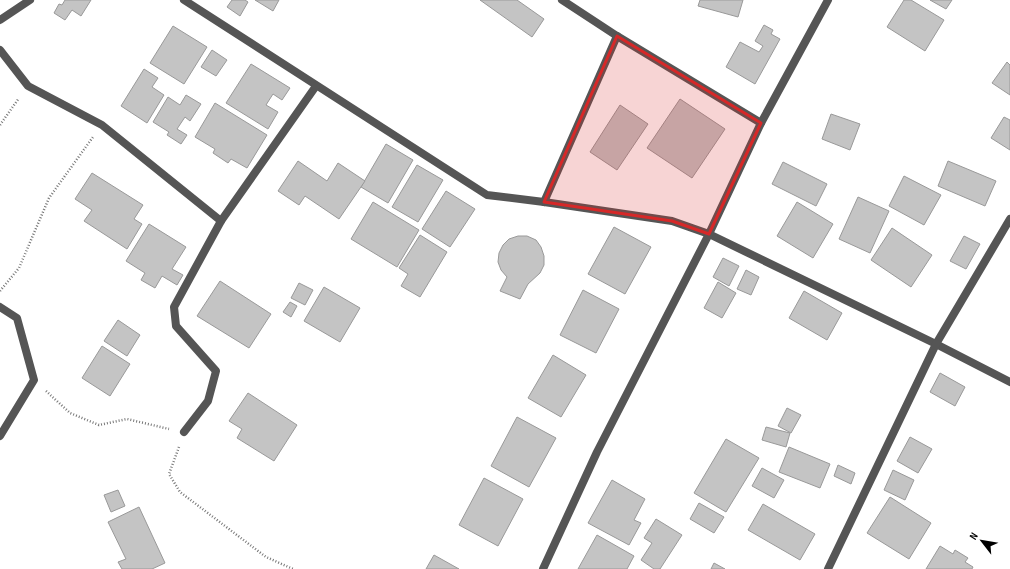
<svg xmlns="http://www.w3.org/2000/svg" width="1010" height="569" font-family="'Sofia Sans Condensed',sans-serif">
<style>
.building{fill:#c4c4c4;stroke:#999}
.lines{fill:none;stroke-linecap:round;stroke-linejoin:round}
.path{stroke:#777;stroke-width:2.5;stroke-dasharray:1 2;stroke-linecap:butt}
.minor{stroke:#555;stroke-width:8}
.marked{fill:#d62828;fill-opacity:0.2;stroke:#d62828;stroke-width:3;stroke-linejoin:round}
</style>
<rect width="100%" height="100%" fill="#fff"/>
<!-- building -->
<g class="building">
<polygon points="65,0 91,0 81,16 72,10 65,20 54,13 59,4 62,5"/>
<polygon points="232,0 245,0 248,2 240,16 227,7"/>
<polygon points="255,0 279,0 273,11"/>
<polygon points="480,0 517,0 544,19 532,37"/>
<polygon points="700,0 743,0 738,17 698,6"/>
<polygon points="904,0 911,0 944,20 925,51 887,27"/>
<polygon points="930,0 952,0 946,9"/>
<polygon points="764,25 773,30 771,34 780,39 755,84 726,67 740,42 759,52 763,46 755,41"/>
<polygon points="173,26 207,47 184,84 150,63"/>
<polygon points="212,50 227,60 216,76 201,67"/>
<polygon points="1007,62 1010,65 1010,95 992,83"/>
<polygon points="251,64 290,88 282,100 273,94 266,105 278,112 268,129 226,103"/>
<polygon points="144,69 158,78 152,87 164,95 147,123 121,106"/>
<polygon points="186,95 201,104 190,121 185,117 177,129 187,135 181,144 167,135 169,132 153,122 168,97 180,105"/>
<polygon points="680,99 725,129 692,178 647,148"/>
<polygon points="215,103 267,135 247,168 231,159 228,163 213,153 215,149 195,137"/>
<polygon points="620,105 648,124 617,170 590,152"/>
<polygon points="831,114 860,124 850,150 822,139"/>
<polygon points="1004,117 1010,120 1010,150 991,138"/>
<polygon points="386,144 413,160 388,203 361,187"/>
<polygon points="298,161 327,181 338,163 365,181 339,219 305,196 299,205 278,191"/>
<polygon points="948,161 996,181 985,206 938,186"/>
<polygon points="783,162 827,184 816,206 772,184"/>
<polygon points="417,165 443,180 418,222 392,207"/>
<polygon points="92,173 143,205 134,219 142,224 127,249 84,221 92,210 75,199"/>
<polygon points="904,176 941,195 924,225 889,206"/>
<polygon points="446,191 475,209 450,247 422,229"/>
<polygon points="858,197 889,211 870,253 839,239"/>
<polygon points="373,202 419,230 397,267 351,239"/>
<polygon points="797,202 833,224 813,258 777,236"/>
<polygon points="149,224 186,247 172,269 183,275 177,285 162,276 155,288 141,280 145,273 126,261"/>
<polygon points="614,227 651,247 625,294 588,274"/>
<polygon points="892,228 932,255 911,287 871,260"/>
<polygon points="420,235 447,252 420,297 401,286 408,274 399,268"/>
<polygon points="518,236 527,236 536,240 541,247 544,256 544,265 540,273 528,284 520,299 500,291 507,277 501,270 498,262 499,253 503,245 509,239"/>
<polygon points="964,236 980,244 966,269 950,261"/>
<polygon points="723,258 739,266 729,286 713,277"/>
<polygon points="746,270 759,277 751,295 737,289"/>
<polygon points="220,281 271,314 249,348 197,316"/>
<polygon points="718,282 736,293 722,318 704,308"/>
<polygon points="299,283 313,290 305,305 291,298"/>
<polygon points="324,287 360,308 340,342 304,321"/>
<polygon points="583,290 619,309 596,353 560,335"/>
<polygon points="804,291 842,313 827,340 789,318"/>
<polygon points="290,302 297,306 291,317 283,312"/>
<polygon points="118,320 140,335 127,356 104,341"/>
<polygon points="102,346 130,364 110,396 82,378"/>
<polygon points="553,355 586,375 561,417 528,398"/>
<polygon points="940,373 965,387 955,406 930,392"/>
<polygon points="248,393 297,425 274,461 237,438 242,429 229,421"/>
<polygon points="787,408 801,415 791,433 778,426"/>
<polygon points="517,417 556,438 529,487 491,466"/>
<polygon points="766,427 790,433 786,447 762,440"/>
<polygon points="910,437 932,449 918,473 897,461"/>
<polygon points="726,439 759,458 726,512 694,493"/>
<polygon points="789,447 830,464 820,488 779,472"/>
<polygon points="838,465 855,473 851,484 834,476"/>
<polygon points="762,468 784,480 774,498 752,486"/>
<polygon points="893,470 914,480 905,500 884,490"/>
<polygon points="484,478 523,499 498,546 459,525"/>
<polygon points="612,480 645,499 634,520 641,523 629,545 588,523"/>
<polygon points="118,490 125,506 111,512 104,495"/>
<polygon points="890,497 931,523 909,559 867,533"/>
<polygon points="699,503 724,517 714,533 690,519"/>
<polygon points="763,504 815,534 800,560 748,530"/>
<polygon points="139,507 165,563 152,569 122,569 118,562 126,559 108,522"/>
<polygon points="656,519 682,535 660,569 654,569 641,560 652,543 644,538"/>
<polygon points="597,535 634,556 627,569 578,569"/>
<polygon points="940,546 953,554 955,550 968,558 965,562 973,567 972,569 926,569"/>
<polygon points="434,555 459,569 426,569"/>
<polygon points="714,563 725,569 711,569"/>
</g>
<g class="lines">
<!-- path -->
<g class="path">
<polyline points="0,125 19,98"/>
<polyline points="0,291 19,268 49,198 93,137"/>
<polyline points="46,391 70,413 99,425 127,419 169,429"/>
<polyline points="179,447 169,474 180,492 266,557 293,569"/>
</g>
<!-- minor -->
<g class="minor">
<polyline points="184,0 487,195 544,202 672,221 709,234 936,344 1010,382"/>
<polyline points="562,0 617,36 761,123"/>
<polyline points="0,20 30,0"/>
<polyline points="0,50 28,86 102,125 221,221"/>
<polyline points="544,202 617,36"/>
<polyline points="0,307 17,318 34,380 0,436"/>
<polyline points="184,432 208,401 216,371 176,326 174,307 221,221 316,86"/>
<polyline points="543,569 597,452 709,234 761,123 828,0"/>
<polyline points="828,569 936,344 1010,219"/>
</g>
</g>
<!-- marked area -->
<path class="marked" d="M 617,36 L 761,123 L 709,234 L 672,221 L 544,202 Z"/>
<!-- north arrow -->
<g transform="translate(982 541) rotate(301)" stroke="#ffffff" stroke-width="3" paint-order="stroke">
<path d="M0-3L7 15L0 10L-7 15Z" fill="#000000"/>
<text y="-6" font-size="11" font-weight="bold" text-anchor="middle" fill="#000000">N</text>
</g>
</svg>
